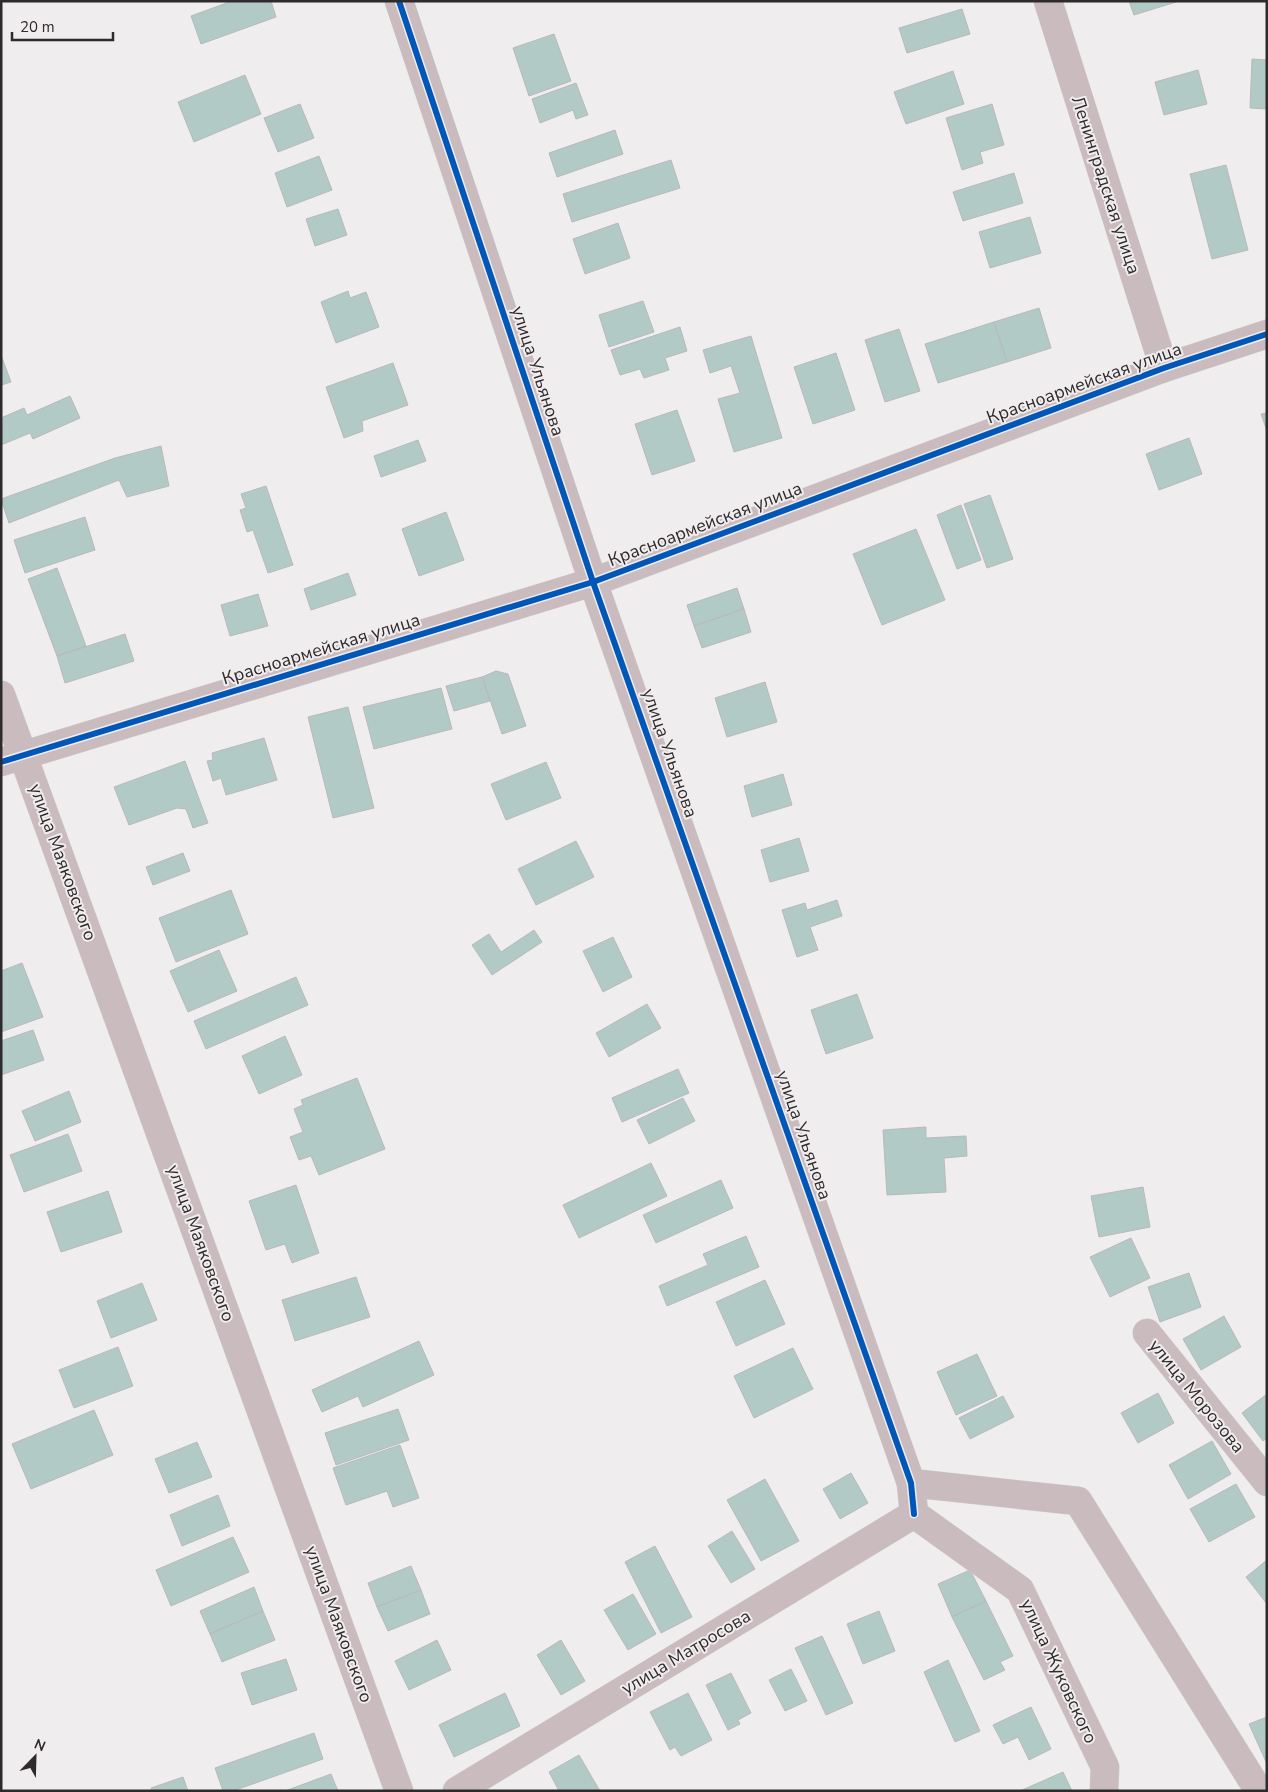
<svg xmlns="http://www.w3.org/2000/svg" width="1268" height="1792" font-family="'Nunito Sans',sans-serif">
<style>
.building{fill:#b1cac6;stroke:#b9b9b9}
.lines{fill:none;stroke-linecap:round;stroke-linejoin:round}
.minor-casing{stroke:#cccbcb;stroke-width:29}
.minor{stroke:#c9bbbe;stroke-width:28}
.cycleway-casing{stroke:#f1eced;stroke-width:9}
.cycleway{stroke:#0057b8;stroke-width:6}
.labels{text-anchor:middle;stroke-width:4;stroke-linejoin:round;paint-order:stroke}
.street-label{font-size:18px;fill:#2d2b2c;stroke:#f1eced}
</style>
<rect width="100%" height="100%" fill="#f0edee"/>
<!-- building -->
<g class="building">
<polygon points="232,1 271,1 276,17 201,44 191,16"/>
<polygon points="1129,1 1175,1 1176,2 1134,15"/>
<polygon points="962,9 970,34 907,53 899,28"/>
<polygon points="554,34 571,81 529,96 513,48"/>
<polygon points="1252,59 1267,60 1267,109 1250,108"/>
<polygon points="1198,70 1207,104 1164,115 1155,82"/>
<polygon points="953,71 964,104 906,124 894,92"/>
<polygon points="245,75 261,114 194,142 178,102"/>
<polygon points="576,83 588,115 576,119 573,110 540,123 532,99"/>
<polygon points="300,104 314,138 278,152 264,118"/>
<polygon points="992,104 1004,145 980,152 983,163 962,170 946,118"/>
<polygon points="615,130 623,154 557,177 549,153"/>
<polygon points="319,156 332,190 287,207 275,173"/>
<polygon points="671,160 680,188 572,222 563,194"/>
<polygon points="1226,165 1248,250 1212,259 1190,174"/>
<polygon points="1014,173 1023,203 963,221 953,192"/>
<polygon points="338,209 347,235 315,246 306,219"/>
<polygon points="1030,217 1041,253 990,268 979,232"/>
<polygon points="618,223 630,258 585,274 573,239"/>
<polygon points="348,291 350,298 366,292 379,327 336,343 321,302"/>
<polygon points="643,301 654,332 609,347 599,315"/>
<polygon points="1039,308 1051,348 1007,362 994,322"/>
<polygon points="994,322 1007,362 938,383 925,344"/>
<polygon points="680,327 687,351 665,358 669,370 644,378 640,369 620,375 611,350"/>
<polygon points="899,329 920,391 885,402 865,340"/>
<polygon points="751,336 782,438 734,452 718,399 740,393 731,366 710,373 703,350"/>
<polygon points="836,353 855,410 813,424 794,367"/>
<polygon points="1,355 11,382 1,385"/>
<polygon points="393,363 408,405 362,421 363,431 344,438 326,387"/>
<polygon points="70,396 80,418 33,439 30,433 1,445 1,418 24,408 27,415"/>
<polygon points="677,410 695,461 652,475 635,424"/>
<polygon points="1267,413 1267,431 1261,414"/>
<polygon points="1189,438 1202,474 1159,490 1146,454"/>
<polygon points="418,440 426,461 381,477 374,456"/>
<polygon points="161,446 169,486 127,497 119,480 9,523 1,499 115,458"/>
<polygon points="266,486 293,565 268,573 253,530 247,532 240,510 246,508 241,494"/>
<polygon points="990,495 1013,559 987,568 964,504"/>
<polygon points="961,505 981,560 957,569 937,515"/>
<polygon points="446,512 464,560 419,576 402,529"/>
<polygon points="85,517 95,550 25,573 14,540"/>
<polygon points="916,529 945,600 882,625 853,554"/>
<polygon points="57,568 86,646 57,656 28,579"/>
<polygon points="348,573 356,595 311,610 304,589"/>
<polygon points="737,588 744,609 694,626 687,605"/>
<polygon points="258,594 268,626 230,636 221,605"/>
<polygon points="744,609 751,632 702,648 694,626"/>
<polygon points="125,634 134,661 65,683 57,656"/>
<polygon points="496,671 508,674 526,726 502,734 482,677"/>
<polygon points="482,677 490,701 454,711 446,686"/>
<polygon points="765,682 777,722 727,737 715,698"/>
<polygon points="441,688 452,729 374,749 363,707"/>
<polygon points="348,707 374,808 333,818 308,717"/>
<polygon points="264,738 277,780 226,795 221,778 213,781 207,761 213,760 212,753"/>
<polygon points="185,761 208,823 193,828 186,809 177,808 129,825 114,787"/>
<polygon points="546,762 561,798 506,820 491,784"/>
<polygon points="783,774 792,805 752,817 744,786"/>
<polygon points="799,838 809,871 770,882 761,850"/>
<polygon points="576,841 594,877 536,905 518,869"/>
<polygon points="183,853 190,871 153,885 146,867"/>
<polygon points="231,890 248,934 176,962 159,918"/>
<polygon points="837,900 842,916 810,927 818,950 797,957 782,910 805,903 807,910"/>
<polygon points="534,930 542,942 492,975 472,945 489,934 501,952"/>
<polygon points="613,937 632,977 603,992 583,951"/>
<polygon points="219,950 237,991 188,1012 170,971"/>
<polygon points="22,963 43,1017 1,1032 1,971"/>
<polygon points="296,977 308,1005 206,1049 194,1021"/>
<polygon points="857,994 873,1038 826,1054 811,1010"/>
<polygon points="647,1004 661,1028 609,1057 596,1033"/>
<polygon points="33,1030 44,1060 1,1075 1,1041"/>
<polygon points="285,1036 302,1075 259,1094 242,1056"/>
<polygon points="678,1069 689,1093 622,1122 612,1098"/>
<polygon points="357,1078 385,1149 319,1175 311,1156 299,1160 290,1137 303,1132 294,1109 303,1105 301,1100"/>
<polygon points="69,1091 81,1122 35,1141 22,1111"/>
<polygon points="683,1098 695,1121 649,1144 637,1120"/>
<polygon points="926,1127 926,1138 966,1136 967,1156 944,1158 946,1192 887,1195 883,1130"/>
<polygon points="68,1134 82,1171 24,1192 10,1155"/>
<polygon points="651,1163 667,1196 579,1238 563,1205"/>
<polygon points="721,1180 733,1208 656,1243 643,1215"/>
<polygon points="296,1185 319,1253 292,1263 285,1244 266,1250 249,1201"/>
<polygon points="1143,1187 1150,1227 1099,1237 1091,1196"/>
<polygon points="108,1191 122,1232 61,1252 47,1212"/>
<polygon points="746,1236 759,1267 667,1306 659,1286 708,1265 703,1254"/>
<polygon points="1131,1238 1150,1278 1110,1297 1090,1257"/>
<polygon points="1189,1273 1201,1307 1160,1322 1148,1287"/>
<polygon points="356,1277 370,1317 295,1341 282,1300"/>
<polygon points="765,1280 785,1324 736,1346 716,1302"/>
<polygon points="142,1283 157,1320 111,1338 97,1301"/>
<polygon points="1224,1316 1241,1347 1201,1370 1183,1339"/>
<polygon points="419,1341 434,1375 363,1407 358,1396 322,1412 312,1390"/>
<polygon points="118,1347 133,1386 74,1408 59,1370"/>
<polygon points="793,1348 813,1389 754,1418 734,1376"/>
<polygon points="977,1354 997,1396 956,1415 937,1372"/>
<polygon points="1158,1393 1174,1423 1138,1443 1121,1413"/>
<polygon points="1267,1394 1267,1438 1263,1441 1242,1413"/>
<polygon points="1003,1396 1014,1417 970,1439 959,1418"/>
<polygon points="398,1409 409,1440 336,1465 325,1433"/>
<polygon points="94,1410 113,1455 31,1489 12,1444"/>
<polygon points="1212,1441 1231,1474 1188,1499 1169,1465"/>
<polygon points="197,1442 212,1477 169,1493 155,1459"/>
<polygon points="400,1445 419,1498 393,1507 387,1491 346,1505 333,1468"/>
<polygon points="851,1473 868,1503 840,1519 823,1489"/>
<polygon points="765,1479 799,1541 761,1561 727,1500"/>
<polygon points="1236,1484 1255,1517 1209,1542 1190,1509"/>
<polygon points="218,1495 230,1526 182,1546 170,1515"/>
<polygon points="732,1531 755,1569 731,1583 708,1546"/>
<polygon points="233,1537 249,1572 171,1606 156,1570"/>
<polygon points="655,1546 692,1617 661,1633 625,1562"/>
<polygon points="1267,1560 1267,1604 1246,1577"/>
<polygon points="411,1566 421,1590 377,1607 368,1583"/>
<polygon points="970,1570 986,1601 952,1617 938,1584"/>
<polygon points="254,1587 263,1611 210,1634 200,1611"/>
<polygon points="421,1590 430,1614 388,1631 377,1607"/>
<polygon points="633,1594 656,1634 628,1650 604,1610"/>
<polygon points="986,1601 1013,1656 1000,1662 1005,1670 984,1680 952,1617"/>
<polygon points="263,1611 275,1640 222,1662 210,1634"/>
<polygon points="879,1611 895,1651 863,1664 847,1624"/>
<polygon points="822,1636 853,1703 826,1715 795,1648"/>
<polygon points="437,1640 451,1670 409,1690 395,1661"/>
<polygon points="561,1640 585,1681 561,1695 537,1655"/>
<polygon points="286,1659 297,1690 252,1705 241,1673"/>
<polygon points="948,1660 980,1731 955,1742 924,1672"/>
<polygon points="791,1669 807,1701 785,1711 769,1680"/>
<polygon points="731,1673 751,1713 738,1720 740,1724 728,1730 706,1685"/>
<polygon points="505,1693 520,1726 454,1757 439,1725"/>
<polygon points="688,1693 712,1740 681,1756 675,1747 670,1750 650,1712"/>
<polygon points="1031,1707 1051,1749 1029,1760 1018,1737 1003,1744 993,1725"/>
<polygon points="1267,1717 1267,1764 1249,1724"/>
<polygon points="314,1733 323,1759 233,1791 223,1791 215,1768"/>
<polygon points="579,1755 600,1791 559,1791 549,1772"/>
<polygon points="1063,1772 1072,1791 1020,1791"/>
<polygon points="331,1774 338,1791 285,1791"/>
<polygon points="183,1777 188,1791 152,1791 151,1788"/>
</g>
<g class="lines">
<defs>
<g id="minor">
<polyline points="399,1 593,582 911,1483 914,1514"/>
<polyline points="1048,1 1164,368"/>
<polyline points="1,695 399,1791"/>
<polyline points="1,762 593,582 1164,368 1267,334"/>
<polyline points="1147,1333 1267,1482"/>
<polyline points="911,1483 1078,1501 1259,1791"/>
<polyline points="914,1514 1020,1590 1105,1767 1104,1791"/>
<polyline points="457,1791 914,1514"/>
</g>
</defs>
<!-- minor casing -->
<use href="#minor" class="minor-casing"/>
<!-- minor -->
<use href="#minor" class="minor"/>
<defs>
<g id="cycleway">
<polyline points="399,1 593,582 911,1483 914,1514"/>
<polyline points="1,762 593,582 1164,368 1267,334"/>
</g>
</defs>
<!-- cycleway casing -->
<use href="#cycleway" class="cycleway-casing"/>
<!-- cycleway -->
<use href="#cycleway" class="cycleway"/>
</g>
<g class="labels">
<!-- street labels -->
<g class="street-label">
<text transform="translate(1106 185) rotate(72)" y="6">Ленинградская улица</text>
<text transform="translate(538 371) rotate(72)" y="6">улица Ульянова</text>
<text transform="translate(1084 383) rotate(-20)" y="6">Красноармейская улица</text>
<text transform="translate(705 524) rotate(-21)" y="6">Красноармейская улица</text>
<text transform="translate(321 649) rotate(-17)" y="6">Красноармейская улица</text>
<text transform="translate(670 753) rotate(71)" y="6">улица Ульянова</text>
<text transform="translate(63 862) rotate(70)" y="6">улица Маяковского</text>
<text transform="translate(804 1135) rotate(71)" y="6">улица Ульянова</text>
<text transform="translate(201 1243) rotate(70)" y="6">улица Маяковского</text>
<text transform="translate(1197 1396) rotate(51)" y="6">улица Морозова</text>
<text transform="translate(339 1624) rotate(70)" y="6">улица Маяковского</text>
<text transform="translate(686 1652) rotate(-31)" y="6">улица Матросова</text>
<text transform="translate(1059 1671) rotate(65)" y="6">улица Жуковского</text>
</g>
</g>
<!-- border -->
<rect width="1268" height="1792" fill="none" stroke="#2d2b2c" stroke-width="5"/>
<!-- north arrow -->
<g transform="translate(35 1757) rotate(23)" stroke="#f1eced" stroke-width="4" paint-order="stroke">
<path d="M0-4L9 19L0 12L-9 19Z" fill="#2d2b2c"/>
<text y="-8" font-size="14" font-weight="bold" text-anchor="middle" fill="#2d2b2c">N</text>
</g>
<!-- scale -->
<path d="M12 32v8h101v-8" fill="none" stroke="#2d2b2c" stroke-width="2.5"/>
<text x="20" y="32" font-size="15" fill="#2d2b2c" stroke="#f1eced" stroke-width="4" paint-order="stroke">20 m</text>
</svg>
